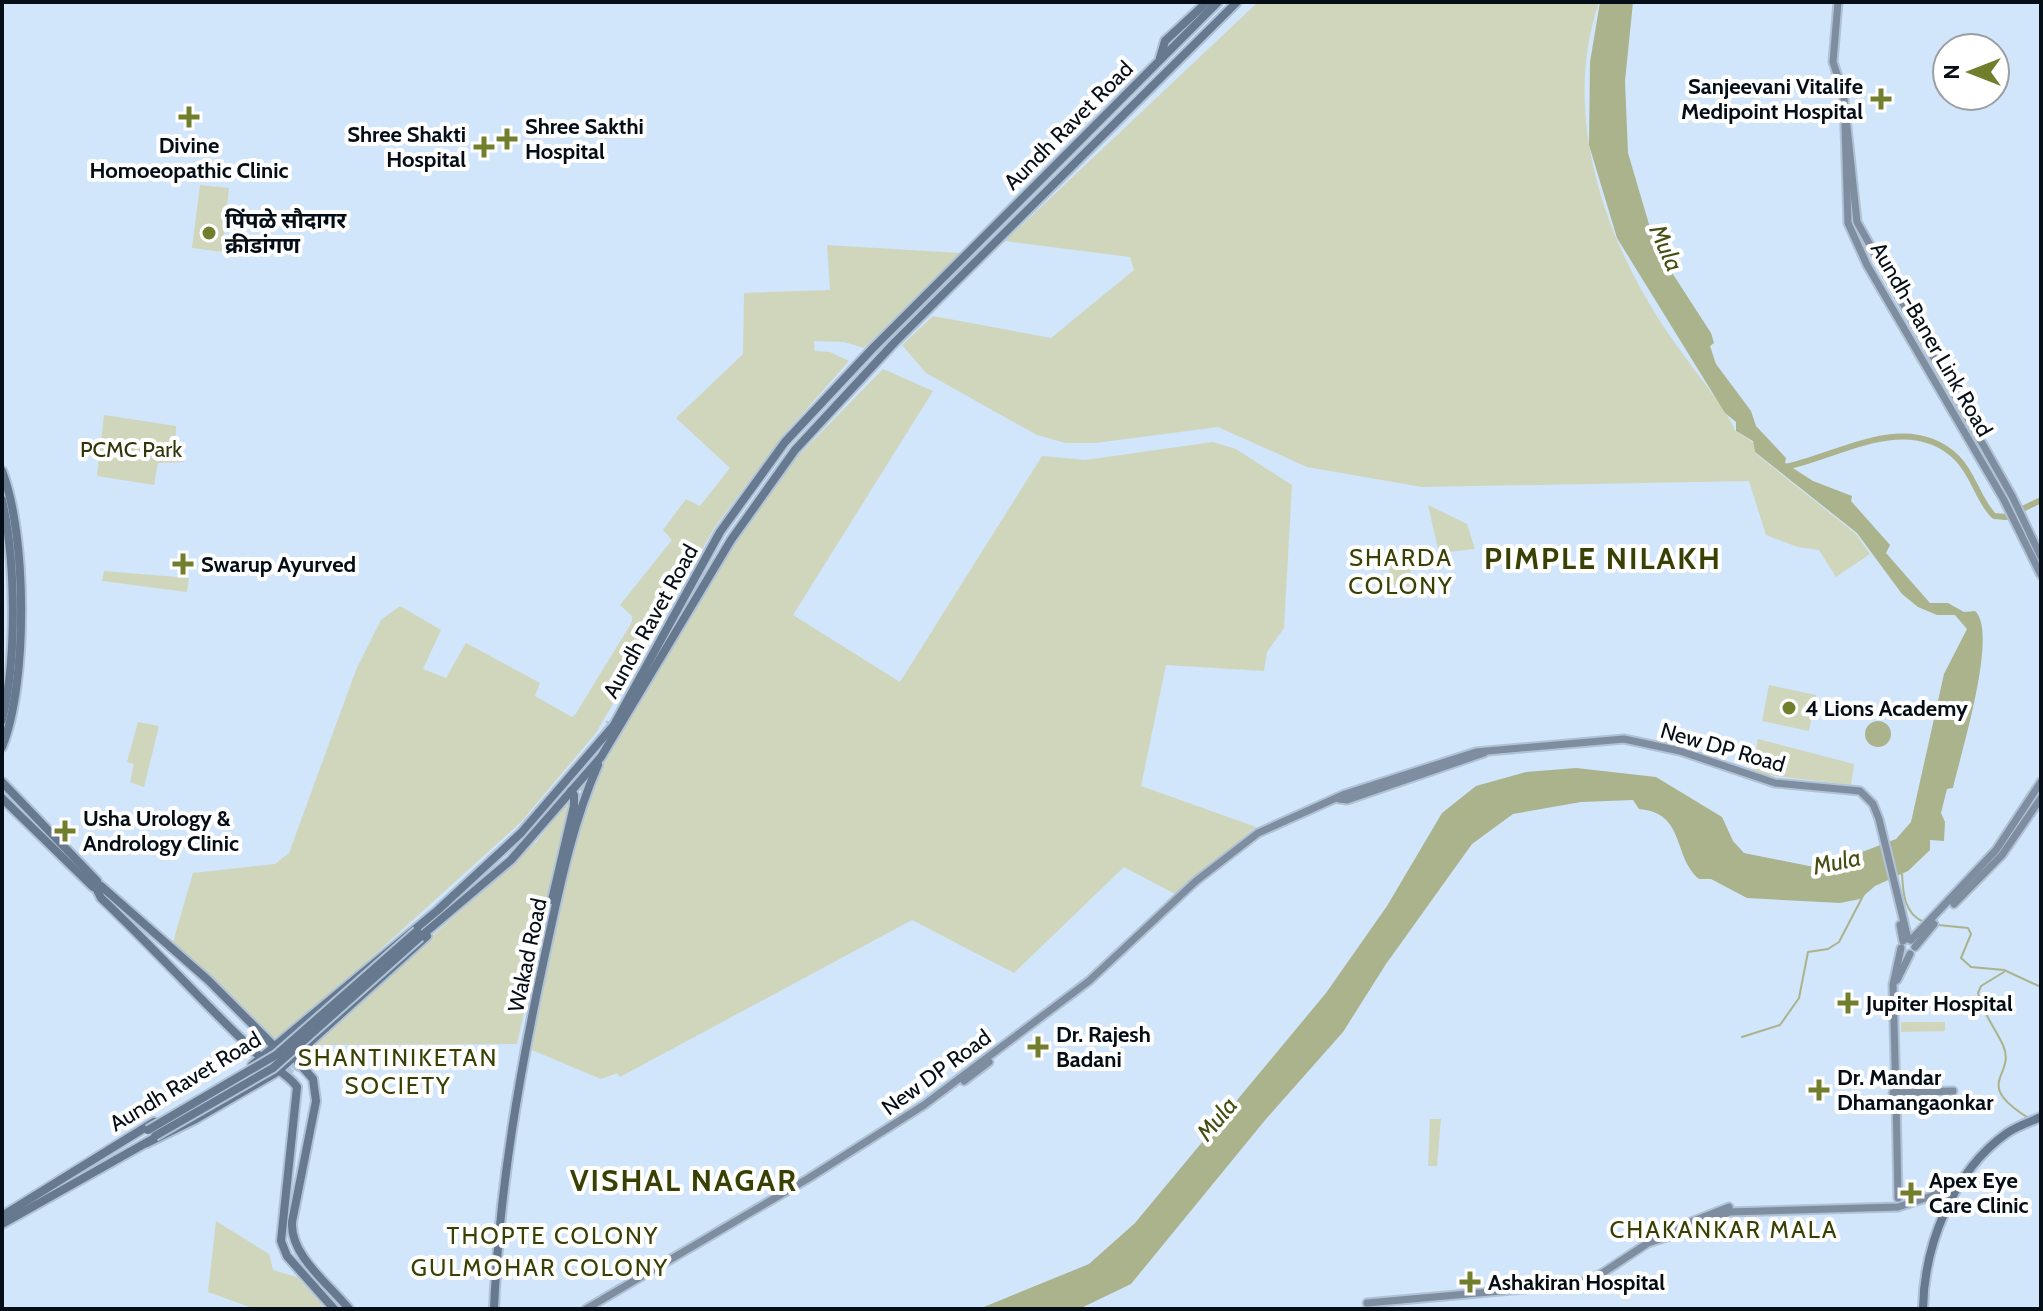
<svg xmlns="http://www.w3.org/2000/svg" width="2043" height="1311" font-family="Cabin,'Noto Sans Devanagari',sans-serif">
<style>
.green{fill:#d0d6bc}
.water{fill:#abb38d}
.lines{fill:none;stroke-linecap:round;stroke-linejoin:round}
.stream{stroke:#abb38d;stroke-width:2}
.river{stroke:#abb38d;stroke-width:6}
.primary-tunnel{stroke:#b2c5d9;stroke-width:8;stroke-dasharray:8 4;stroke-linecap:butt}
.secondary-casing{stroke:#b0c2d6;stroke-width:11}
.primary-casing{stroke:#b0c2d6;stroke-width:12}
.secondary{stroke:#7e8d9f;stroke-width:7}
.primary{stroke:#66798f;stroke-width:8}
.primary-bridge-casing{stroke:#b0c2d6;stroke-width:12;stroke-linecap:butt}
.primary-bridge{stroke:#66798f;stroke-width:8}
.poi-dot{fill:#717f2c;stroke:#fff;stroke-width:3}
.labels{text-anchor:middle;stroke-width:8;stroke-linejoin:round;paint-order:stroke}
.poi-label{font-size:22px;font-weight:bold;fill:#050d16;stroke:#fff;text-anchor:start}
.street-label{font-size:22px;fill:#050d16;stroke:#fff}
.park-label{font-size:22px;fill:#2f3507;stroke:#fff}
.water-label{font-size:24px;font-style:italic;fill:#454e11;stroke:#fff}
.neighbourhood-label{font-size:24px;letter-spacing:2px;fill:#384103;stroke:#fff}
.district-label{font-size:30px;font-weight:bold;letter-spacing:2px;fill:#384103;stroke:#fff}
</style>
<rect width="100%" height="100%" fill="#d1e5fb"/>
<!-- green -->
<g class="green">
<path d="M 1258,2 L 1599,2 C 1559,119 1608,250 1677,346 C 1688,362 1733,418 1735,431 L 1753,442 L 1755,453 L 1856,534 L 1870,554 L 1836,577 L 1819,550 L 1798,547 L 1766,535 L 1749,481 L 1422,487 L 1307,467 L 1218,427 L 1095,443 L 1066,443 L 1037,435 L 926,373 L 902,345 L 933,316 L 1051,338 L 1134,270 L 1130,257 L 1005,241 Z"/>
<polygon points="200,185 229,188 222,252 192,248"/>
<polygon points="827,245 960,253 864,348 844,342 814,341 815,351 830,352 849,361 781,438 715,527 596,733 521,822 275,1045 173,942 193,873 275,864 289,853 356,670 381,620 400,606 441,630 423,669 446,678 466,643 540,683 535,696 572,717 575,715 632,622 632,616 620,605 672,540 663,530 686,499 700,506 730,468 676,418 743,354 744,293 830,290"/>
<polygon points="883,369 933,391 793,615 900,682 1042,456 1085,460 1213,442 1236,449 1292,485 1284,628 1267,652 1264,671 1166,665 1141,786 1256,827 1177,895 1124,867 1014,973 912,920 620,1077 617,1073 601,1079 527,1048 562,893 596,775 739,534 794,460"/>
<polygon points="104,415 176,426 175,453 184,454 184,462 158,463 154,485 97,476"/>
<polygon points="1428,505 1467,524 1475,549 1439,553"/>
<polygon points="1390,558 1409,558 1413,587 1389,585"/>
<polygon points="104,571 189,578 187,592 102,581"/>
<polygon points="1769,685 1816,695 1809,731 1762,721"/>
<polygon points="138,722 159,726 144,787 130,782 134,764 127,762"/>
<polygon points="1758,739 1854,764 1851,785 1752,773"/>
<polygon points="571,803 517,1044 312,1045 536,842 566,804"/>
<polygon points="1901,1022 1945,1022 1945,1031 1901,1032"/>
<polygon points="1430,1119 1441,1119 1437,1166 1428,1166"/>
<polygon points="216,1221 269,1254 273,1270 297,1277 326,1309 255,1309 208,1292"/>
</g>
<!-- water -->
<g class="water">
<path d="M 1600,2 L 1633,2 L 1625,81 L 1628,153 L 1656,248 L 1711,333 L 1714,343 L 1710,346 L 1716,364 L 1751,411 L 1756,426 L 1786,458 L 1785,463 L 1813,481 L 1852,496 L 1851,501 L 1890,545 L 1886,553 L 1930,603 L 1948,603 L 1964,612 L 1975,611 C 1999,632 1960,756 1953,788 L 1947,789 L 1941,813 L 1945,822 L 1944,841 L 1930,840 L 1930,850 L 1908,871 L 1875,886 L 1860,899 L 1840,903 L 1747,898 L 1711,879 L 1699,879 C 1672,856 1686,813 1639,809 L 1633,800 L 1581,802 L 1513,814 L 1472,844 L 1386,964 L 1343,1032 L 1266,1119 L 1131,1284 L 1079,1309 L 979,1309 L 1089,1264 L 1135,1223 L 1326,993 L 1387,906 L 1442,813 L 1476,786 L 1526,772 L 1576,768 L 1656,777 L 1722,817 L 1733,841 L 1744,853 L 1824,869 L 1843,868 L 1849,857 L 1896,839 L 1911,822 L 1944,674 L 1967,629 L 1955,615 L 1937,615 L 1918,607 L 1902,594 L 1857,533 L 1755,452 L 1753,441 L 1736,431 L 1736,422 L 1725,413 L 1617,238 L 1589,145 L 1590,62 Z"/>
<circle cx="1878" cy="734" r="13"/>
</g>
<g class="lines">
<!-- stream -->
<g class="stream">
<path d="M 1902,874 C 1903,893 1904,914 1924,922"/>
<polyline points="1938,925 1968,928 1971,934 1961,958 1971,967 2004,970 2041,987"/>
<path d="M 2004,972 L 1981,986 L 1978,993 C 1982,1012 1995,1028 2003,1045 C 2017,1077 1970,1082 2030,1119"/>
<polyline points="1742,1037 1780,1025 1799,998 1808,952 1828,949 1839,942 1864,894"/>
</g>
<!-- river -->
<path class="river" d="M 1785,467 C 1839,456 1908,410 1957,458 C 1974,475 1978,500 1994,516 L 2006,517 L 2041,500"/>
<!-- primary-tunnel -->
<g class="primary-tunnel">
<polyline points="582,791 610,722"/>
<polyline points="264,1044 300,1069"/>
<polyline points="257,1047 293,1075"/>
</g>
<defs>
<g id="secondary">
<polyline points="1838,2 1833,62 1844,95 1848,223 1867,265 2004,500 2041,575"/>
<polyline points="1845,108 1857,222 2012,496 2041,557"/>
<polyline points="1339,799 1347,800 1484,753"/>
<polyline points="1954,904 2002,855 2041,798"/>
<polyline points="1900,925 1903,941"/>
<polyline points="1911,940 1996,850 2041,782"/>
<polyline points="1915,947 1934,924"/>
<polyline points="1897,980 1910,954"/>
<polyline points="964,1081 989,1062"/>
<polyline points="1893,1093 1953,1091"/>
<polyline points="1896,1097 1893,985 1901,948"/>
<polyline points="1896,1097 1898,1198"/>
<polyline points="1673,1229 1729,1207"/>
<polyline points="1367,1303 1579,1284 1601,1274 1648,1243 1703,1225 1729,1212 1898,1207 1932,1196 1956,1183 1964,1186"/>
<polyline points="586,1309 809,1178 924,1105 1089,981 1196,881 1258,833 1345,794 1476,752 1624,739 1680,751 1775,783 1860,791 1873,804 1879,819 1908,939"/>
</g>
<g id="primary">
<polyline points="1160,58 1165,41 1207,2"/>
<path d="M 2,471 C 27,535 28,683 2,747"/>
<path d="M 2,500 C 16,561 17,660 2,720"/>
<polyline points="2,782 97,881"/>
<polyline points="2,798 93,887"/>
<polyline points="101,886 208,980 279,1051"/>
<path d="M 97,890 L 101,898 C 154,948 202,1002 255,1052 C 267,1065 288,1073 297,1087 L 281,1241 L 287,1256 L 334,1309"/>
<polyline points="552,900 574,806 574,795 571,791"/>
<polyline points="420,937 511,860 601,757 731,540 795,450 895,342 1237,2"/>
<path d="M 300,1051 L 298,1062 L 313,1079 L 316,1101 L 292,1222 C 290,1256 330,1285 349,1309"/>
<polyline points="252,1065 438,910 521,833 614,725 720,532 785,442 872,349 1218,2"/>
<polyline points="147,1143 194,1120 277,1072 427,936"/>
<polyline points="2,1216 154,1122"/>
<polyline points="2,1224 151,1140"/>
<path d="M 494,1309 C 499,1191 519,1075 544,959 C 558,895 571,826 598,765"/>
<path d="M 1923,1309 C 1924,1245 1953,1171 2007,1133 C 2017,1126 2030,1122 2041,1117"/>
</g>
</defs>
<!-- secondary casing -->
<use href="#secondary" class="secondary-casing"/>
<!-- primary casing -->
<use href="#primary" class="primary-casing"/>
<!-- secondary -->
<use href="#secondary" class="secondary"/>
<!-- primary -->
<use href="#primary" class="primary"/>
<defs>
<g id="primary-bridge">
<polyline points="148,1130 276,1055 417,931"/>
<polyline points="155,1136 273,1068 420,937"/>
</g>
</defs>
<!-- primary-bridge casing -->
<use href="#primary-bridge" class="primary-bridge-casing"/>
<!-- primary-bridge -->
<use href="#primary-bridge" class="primary-bridge"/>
</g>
<!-- markers -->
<g class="poi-dot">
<path d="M1877 87h8v8h8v8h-8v8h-8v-8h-8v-8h8z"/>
<path d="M185 105h8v8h8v8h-8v8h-8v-8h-8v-8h8z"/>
<path d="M503 127h8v8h8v8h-8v8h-8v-8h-8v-8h8z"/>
<path d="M480 135h8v8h8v8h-8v8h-8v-8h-8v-8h8z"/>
<circle cx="209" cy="233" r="8"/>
<path d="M179 552h8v8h8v8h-8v8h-8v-8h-8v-8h8z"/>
<circle cx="1789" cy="708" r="8"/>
<path d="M61 819h8v8h8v8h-8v8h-8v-8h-8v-8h8z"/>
<path d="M1844 991h8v8h8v8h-8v8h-8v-8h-8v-8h8z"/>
<path d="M1034 1035h8v8h8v8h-8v8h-8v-8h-8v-8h8z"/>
<path d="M1815 1078h8v8h8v8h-8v8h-8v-8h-8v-8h8z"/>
<path d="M1907 1181h8v8h8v8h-8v8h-8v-8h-8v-8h8z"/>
<path d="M1466 1270h8v8h8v8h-8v8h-8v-8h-8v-8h8z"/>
</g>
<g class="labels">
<!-- poi labels -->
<g class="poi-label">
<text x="1863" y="94" text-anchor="end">Sanjeevani Vitalife<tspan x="1863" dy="25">Medipoint Hospital</tspan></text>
<text x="525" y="134">Shree Sakthi<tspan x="525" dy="25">Hospital</tspan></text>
<text x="466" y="142" text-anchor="end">Shree Shakti<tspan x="466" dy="25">Hospital</tspan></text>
<text x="189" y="153" text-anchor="middle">Divine<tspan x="189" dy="25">Homoeopathic Clinic</tspan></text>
<text x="225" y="228">पिंपळे सौदागर<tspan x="225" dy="25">क्रीडांगण</tspan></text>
<text x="201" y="572">Swarup Ayurved</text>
<text x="1805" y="716">4 Lions Academy</text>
<text x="83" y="826">Usha Urology &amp;<tspan x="83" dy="25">Andrology Clinic</tspan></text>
<text x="1866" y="1011">Jupiter Hospital</text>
<text x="1056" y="1042">Dr. Rajesh<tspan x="1056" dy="25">Badani</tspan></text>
<text x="1837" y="1085">Dr. Mandar<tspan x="1837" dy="25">Dhamangaonkar</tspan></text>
<text x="1929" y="1188">Apex Eye<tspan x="1929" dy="25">Care Clinic</tspan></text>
<text x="1488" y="1290">Ashakiran Hospital</text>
</g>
<!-- street labels -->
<g class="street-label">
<text transform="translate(1068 125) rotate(-45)" y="8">Aundh Ravet Road</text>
<text transform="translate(1932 339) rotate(60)" y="8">Aundh-Baner Link Road</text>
<text transform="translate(650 621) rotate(-61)" y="8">Aundh Ravet Road</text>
<text transform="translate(1723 747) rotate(16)" y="8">New DP Road</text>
<text transform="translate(527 955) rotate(-78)" y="8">Wakad Road</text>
<text transform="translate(936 1072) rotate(-36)" y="8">New DP Road</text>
<text transform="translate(185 1081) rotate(-31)" y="8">Aundh Ravet Road</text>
</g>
<!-- park labels -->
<g class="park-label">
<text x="131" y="457">PCMC Park</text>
</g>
<!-- water labels -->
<g class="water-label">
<text transform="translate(1666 248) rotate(66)" y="8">Mula</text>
<text transform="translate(1837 862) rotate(-12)" y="8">Mula</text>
<text transform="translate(1217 1119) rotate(-50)" y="8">Mula</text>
</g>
<!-- neighbourhood labels -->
<g class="neighbourhood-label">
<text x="1401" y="566">SHARDA<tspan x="1401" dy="28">COLONY</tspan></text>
<text x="398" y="1066">SHANTINIKETAN<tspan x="398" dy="28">SOCIETY</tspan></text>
<text x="1724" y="1238">CHAKANKAR MALA</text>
<text x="553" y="1244">THOPTE COLONY</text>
<text x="540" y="1276">GULMOHAR COLONY</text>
</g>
<!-- district labels -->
<g class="district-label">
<text x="1603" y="569">PIMPLE NILAKH</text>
<text x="684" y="1191">VISHAL NAGAR</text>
</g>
</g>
<!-- border -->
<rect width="2043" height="1311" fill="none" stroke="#050d16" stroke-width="8"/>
<!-- north arrow -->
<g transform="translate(1971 72) rotate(270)"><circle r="38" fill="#ffffff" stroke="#9b9ea2" stroke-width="2"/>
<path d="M0-6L14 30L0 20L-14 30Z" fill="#717f2c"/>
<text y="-12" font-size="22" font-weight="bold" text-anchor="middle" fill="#050d16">N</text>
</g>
</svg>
